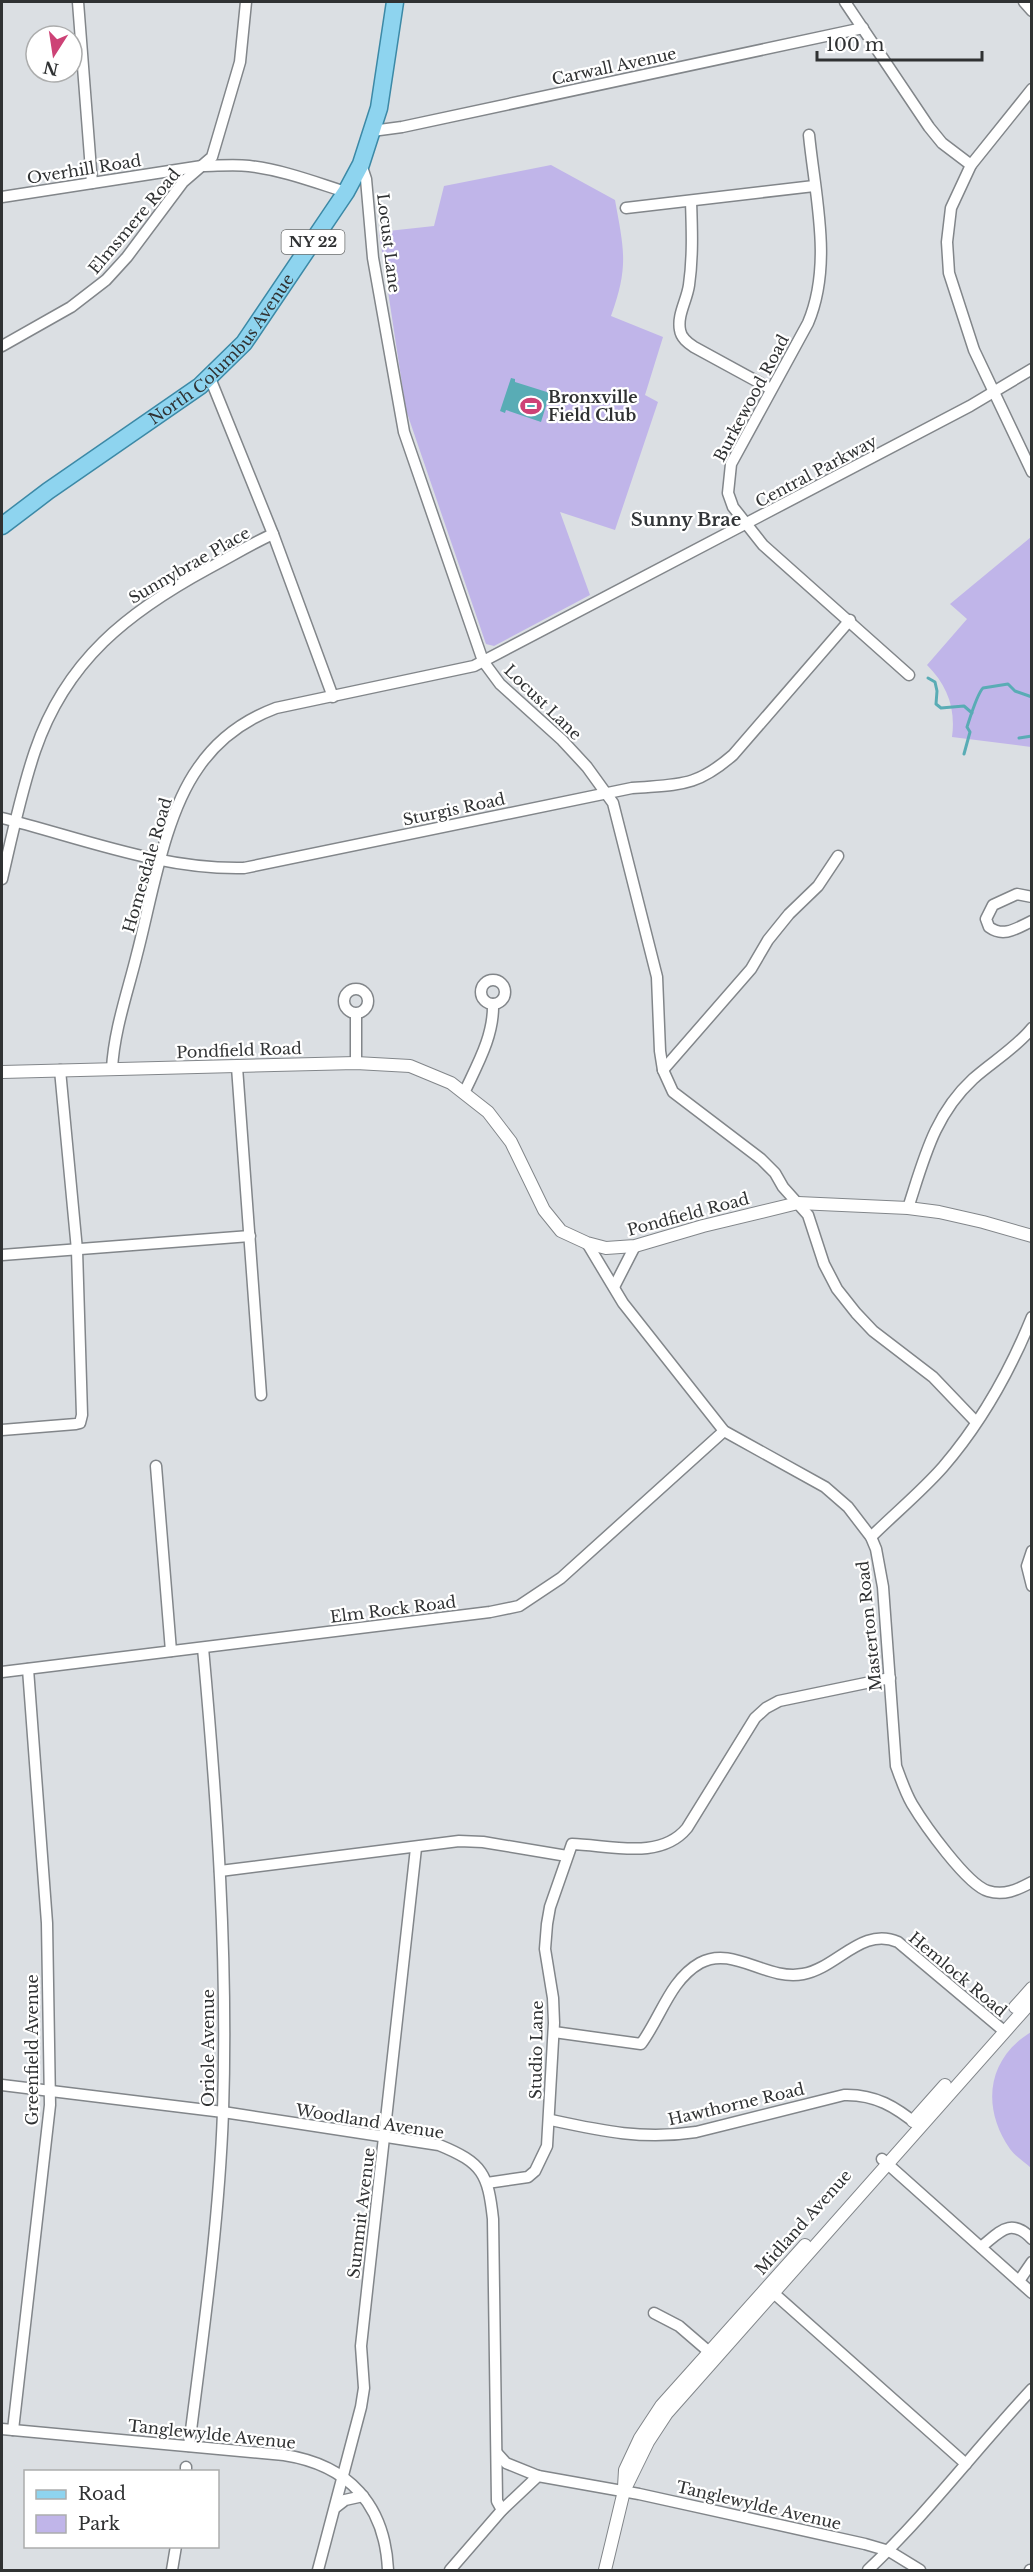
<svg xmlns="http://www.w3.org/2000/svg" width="1033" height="2572" font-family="'Libre Baskerville',serif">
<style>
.green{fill:#c0b5e9}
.water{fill:#59acb5}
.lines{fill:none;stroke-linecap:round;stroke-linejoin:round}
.stream{stroke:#59acb5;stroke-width:3}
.minor-casing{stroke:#82868a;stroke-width:13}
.tertiary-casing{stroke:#82868a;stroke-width:14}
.primary-casing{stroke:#3c89a6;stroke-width:19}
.minor{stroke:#fff;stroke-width:10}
.tertiary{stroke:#fff;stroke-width:12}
.primary{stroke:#8ed4ef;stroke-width:16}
.labels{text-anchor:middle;stroke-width:4.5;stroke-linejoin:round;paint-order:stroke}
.shield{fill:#fff;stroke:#6e7070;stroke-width:1.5}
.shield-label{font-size:15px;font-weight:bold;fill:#303233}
.street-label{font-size:16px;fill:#303233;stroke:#fff}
.poi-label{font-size:16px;font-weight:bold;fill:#303233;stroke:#fff;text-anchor:start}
.neighbourhood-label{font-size:18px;font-weight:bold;fill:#323538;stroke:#fff}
</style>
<rect width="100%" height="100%" fill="#dbdfe3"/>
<!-- green -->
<g class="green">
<path d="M 551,165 L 615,200 C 624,250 629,266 611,316 L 663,337 L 645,395 L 658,402 L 615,530 L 560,512 L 590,595 L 494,646 L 486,644 L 406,410 L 379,232 L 434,226 L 444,186 Z"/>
<path d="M 1031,537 L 1031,747 L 952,737 C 956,708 947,685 927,665 L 967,619 L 950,604 Z"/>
<path d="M 1031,2032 L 1031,2168 C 1025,2162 1015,2156 1010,2149 C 981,2107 987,2059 1031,2032 Z"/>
</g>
<!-- water -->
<polygon class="water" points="511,378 515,379 515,382 550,393 541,422 506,410 505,413 500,411"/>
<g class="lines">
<!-- stream -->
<g class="stream">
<polyline points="928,678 935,682 937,691 936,704 941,708 964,706 972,713"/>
<polyline points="1019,738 1032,736"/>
<path d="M 964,754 L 970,732 L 967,727 C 970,718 977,694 983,688 L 1008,684 L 1015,691 L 1032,697"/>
</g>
<defs>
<g id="minor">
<polyline points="78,2 92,183"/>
<polyline points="845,2 929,127 942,143 971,165"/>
<polyline points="1024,2 1032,11"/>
<polyline points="1032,89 971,165 951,208 947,242 949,273 974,350 1032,472"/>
<polyline points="372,131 402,127 863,28"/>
<path d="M 809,135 C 815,196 833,264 808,323 L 731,464 L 728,493 L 733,507 L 763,545 L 909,675"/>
<polyline points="361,164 366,179 373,258 404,432 483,661 500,684 562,740 587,767 613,803 657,977 660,1051 663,1070 673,1092 761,1159 775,1173 783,1187 808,1215 824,1264 837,1289 856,1313 873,1331 933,1377 976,1422"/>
<path d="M 2,197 L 202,166 C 217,166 234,164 249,166 C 283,170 314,182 346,192"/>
<path d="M 691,201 C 692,229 693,257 689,285 C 687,300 677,315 680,330 C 681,338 688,343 694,347 L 771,389"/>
<polyline points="626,208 814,186"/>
<polyline points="2,346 71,307 106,280 127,257 183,182 212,157 240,62 246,2"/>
<polyline points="210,378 273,534 333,697"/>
<path d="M 2,818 C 81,838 162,870 244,868 L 632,788 C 679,784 695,788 733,755 L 850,620"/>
<path d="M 2,879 C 12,836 21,792 35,751 C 66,660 128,612 209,568 C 230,557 251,544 273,534"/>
<path d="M 1032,897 L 1017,894 L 993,905 L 986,919 L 989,927 C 1004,938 1017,928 1032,921"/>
<circle cx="493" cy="992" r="12"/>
<circle cx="356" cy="1001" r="12"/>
<polyline points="356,1063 356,1014"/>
<polyline points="237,1067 261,1395"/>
<path d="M 112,1069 C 114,1030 128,991 137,954 C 152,897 164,816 198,768 C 217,740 244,720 276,708 L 474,666 L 970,406 L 1032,369"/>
<polyline points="663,1070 751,969 768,940 789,914 818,886 838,856"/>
<path d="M 464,1093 C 477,1065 494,1036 493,1004"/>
<path d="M 908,1208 C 924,1159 934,1115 973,1079 C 992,1062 1016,1048 1032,1028"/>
<path d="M 587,1243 L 623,1303 L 724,1431 L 825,1487 L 848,1507 L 871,1537 L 876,1549 L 883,1587 L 896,1766 C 901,1779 905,1792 912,1804 C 924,1824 967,1885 988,1891 C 1004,1896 1017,1890 1032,1882"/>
<polyline points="2,1255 250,1236"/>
<polyline points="614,1287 635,1246"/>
<polyline points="2,1430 76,1424 80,1423 82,1415 77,1250 60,1070"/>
<polyline points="156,1466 171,1651"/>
<path d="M 871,1537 C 894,1514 921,1492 943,1467 C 981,1423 1010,1371 1032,1317"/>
<polyline points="1032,1551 1027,1566 1032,1586"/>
<polyline points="2,1672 490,1612 519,1606 561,1578 724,1431"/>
<polyline points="220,1871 459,1841 483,1842 567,1856"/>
<path d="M 554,2032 L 641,2044 C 661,2017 670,1980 700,1963 C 733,1945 766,1981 803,1974 C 837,1968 862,1926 898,1942 L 1004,2031"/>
<path d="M 2,2085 L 223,2112 L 439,2145 C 483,2163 488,2174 493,2219 L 497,2501 L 502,2510"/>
<path d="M 551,2120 C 602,2131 643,2140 696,2132 L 844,2095 C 875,2094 896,2107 919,2126"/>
<polyline points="882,2159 1032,2293"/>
<path d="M 487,2183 L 528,2177 L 535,2171 L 547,2146 L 554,2023 L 553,1998 L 545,1949 L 547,1924 L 550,1907 L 572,1844 C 609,1845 660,1861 687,1828 L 755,1718 L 766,1708 L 779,1701 L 890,1678"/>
<path d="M 981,2247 C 999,2233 1010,2216 1032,2239"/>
<polyline points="1019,2281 1032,2262"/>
<polyline points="769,2289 966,2464"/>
<polyline points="654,2313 679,2326 715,2357"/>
<path d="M 2,2429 L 284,2455 C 349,2465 385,2505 388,2570"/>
<polyline points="13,2430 50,2105 47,1923 28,1669"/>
<path d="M 189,2446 C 203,2335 219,2223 223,2112 C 228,1957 217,1802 203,1648"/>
<polyline points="497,2453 506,2463 538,2476"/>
<polyline points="186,2472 186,2467"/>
<polyline points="336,2507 345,2500 363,2496"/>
<polyline points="172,2570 176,2546"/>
<polyline points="318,2570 361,2407 364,2388 361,2346 367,2291 416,1848"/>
<polyline points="450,2570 502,2510 538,2476 639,2494 865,2544 889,2551 920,2570"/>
<path d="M 868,2570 C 927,2514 976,2449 1032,2389"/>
<polyline points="1030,2570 1032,2570"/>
</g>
<g id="tertiary">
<polyline points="2,1072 356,1063 410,1066 451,1083 488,1112 511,1142 544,1210 561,1231 587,1243 606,1248 635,1246 703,1226 798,1203 908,1208 939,1212 983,1222 1032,1236"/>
<polyline points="1015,2007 1032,1988"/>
<polyline points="913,2121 945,2085"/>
<polyline points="624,2487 625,2470 640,2438 661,2406 805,2245"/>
<polyline points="605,2570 624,2491 648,2442 667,2413 1032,2001"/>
</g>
<g id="primary">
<path id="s1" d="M 2,526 L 48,491 L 200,386 L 244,343 L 346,192 L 361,164 L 379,108 L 395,2"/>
</g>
</defs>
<!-- minor casing -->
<use href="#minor" class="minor-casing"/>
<!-- tertiary casing -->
<use href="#tertiary" class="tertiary-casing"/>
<!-- primary casing -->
<use href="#primary" class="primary-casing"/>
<!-- minor -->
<use href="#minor" class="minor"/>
<!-- tertiary -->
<use href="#tertiary" class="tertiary"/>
<!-- primary -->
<use href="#primary" class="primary"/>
</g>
<!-- icons -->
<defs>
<symbol id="stadium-bare" viewBox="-9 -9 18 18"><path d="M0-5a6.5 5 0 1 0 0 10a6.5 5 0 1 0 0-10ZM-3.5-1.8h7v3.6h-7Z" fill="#cd4276" stroke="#fff" stroke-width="2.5" paint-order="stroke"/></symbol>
</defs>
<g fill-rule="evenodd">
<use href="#stadium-bare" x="516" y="391" width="30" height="30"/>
</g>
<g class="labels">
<!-- shield labels -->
<rect class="shield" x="281.5" y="230" width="63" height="24" rx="4.5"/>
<g class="shield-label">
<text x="313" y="247">NY 22</text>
</g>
<!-- street labels -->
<g class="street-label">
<text transform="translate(614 66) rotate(-12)" y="6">Carwall Avenue</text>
<text transform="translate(84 169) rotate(-9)" y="6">Overhill Road</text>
<text transform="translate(134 221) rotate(-50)" y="6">Elmsmere Road</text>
<text transform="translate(389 243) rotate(83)" y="6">Locust Lane</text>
<text dy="6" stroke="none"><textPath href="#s1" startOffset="284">North Columbus Avenue</textPath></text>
<text transform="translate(751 398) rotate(-62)" y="6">Burkewood Road</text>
<text transform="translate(816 471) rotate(-28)" y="6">Central Parkway</text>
<text transform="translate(189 565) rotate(-30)" y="6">Sunnybrae Place</text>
<text transform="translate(543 702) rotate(44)" y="6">Locust Lane</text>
<text transform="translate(454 809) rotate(-12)" y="6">Sturgis Road</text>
<text transform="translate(147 865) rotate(-74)" y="6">Homesdale Road</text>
<text transform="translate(239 1050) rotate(-2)" y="6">Pondfield Road</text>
<text transform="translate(688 1214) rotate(-15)" y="6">Pondfield Road</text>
<text transform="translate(393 1609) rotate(-7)" y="6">Elm Rock Road</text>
<text transform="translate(869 1626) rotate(-96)" y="6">Masterton Road</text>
<text transform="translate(958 1974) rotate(40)" y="6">Hemlock Road</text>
<text transform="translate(208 2048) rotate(-90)" y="6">Oriole Avenue</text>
<text transform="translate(32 2050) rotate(-90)" y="6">Greenfield Avenue</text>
<text transform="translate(536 2050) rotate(-89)" y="6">Studio Lane</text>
<text transform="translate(736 2104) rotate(-13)" y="6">Hawthorne Road</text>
<text transform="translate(370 2121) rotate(9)" y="6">Woodland Avenue</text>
<text transform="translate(361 2213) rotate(-83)" y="6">Summit Avenue</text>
<text transform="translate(803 2222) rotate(-48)" y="6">Midland Avenue</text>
<text transform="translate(212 2434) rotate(6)" y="6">Tanglewylde Avenue</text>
<text transform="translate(759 2505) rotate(13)" y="6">Tanglewylde Avenue</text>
</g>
<!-- poi labels -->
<g class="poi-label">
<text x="548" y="403">Bronxville<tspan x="548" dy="18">Field Club</tspan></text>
</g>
<!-- neighbourhood labels -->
<g class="neighbourhood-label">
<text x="686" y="526">Sunny Brae</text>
</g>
</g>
<!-- border -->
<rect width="1033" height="2572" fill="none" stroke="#303233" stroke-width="6"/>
<!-- legend -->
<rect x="24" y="2470" width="195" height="78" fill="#ffffff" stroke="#acadad" stroke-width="1.5"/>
<rect x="36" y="2490" width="30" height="9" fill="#8ed4ef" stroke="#acadad" stroke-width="1.5"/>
<text x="78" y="2500" font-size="18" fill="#303233">Road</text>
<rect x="36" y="2515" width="30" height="18" fill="#c0b5e9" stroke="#acadad" stroke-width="1.5"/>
<text x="78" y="2530" font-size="18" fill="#303233">Park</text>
<!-- north arrow -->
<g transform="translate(54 54) rotate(192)"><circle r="28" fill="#ffffff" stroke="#acadad" stroke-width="1.5"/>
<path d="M0-4.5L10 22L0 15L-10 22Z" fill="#cd4276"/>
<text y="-9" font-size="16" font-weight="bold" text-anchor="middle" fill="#303233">N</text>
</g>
<!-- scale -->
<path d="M817 51v9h165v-9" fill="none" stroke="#303233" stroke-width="3"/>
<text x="826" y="51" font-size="18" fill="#303233" stroke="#ffffff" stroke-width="4.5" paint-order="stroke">100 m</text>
</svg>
